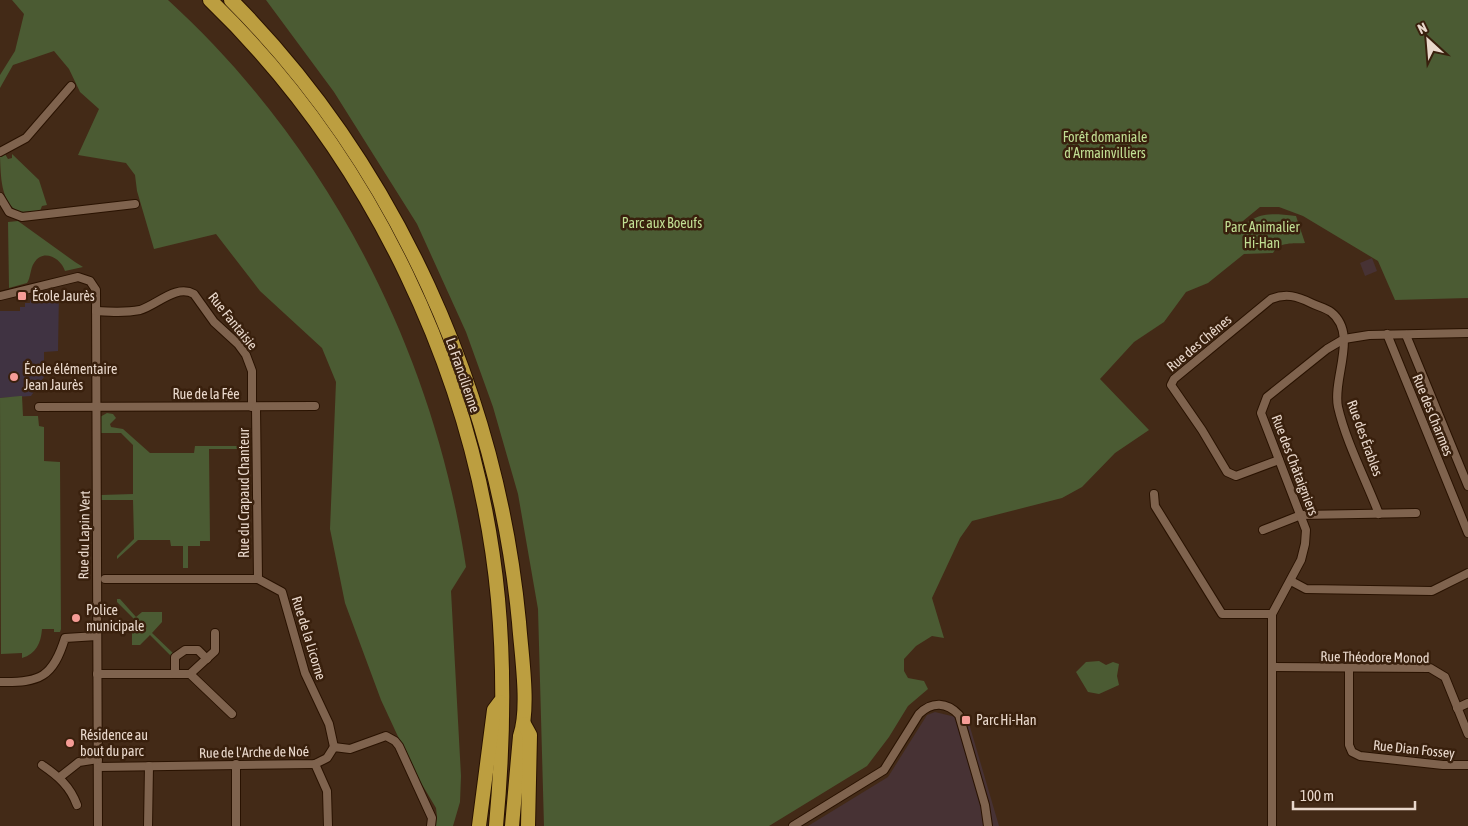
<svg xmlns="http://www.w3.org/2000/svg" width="1468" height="826" font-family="'Asap Condensed',sans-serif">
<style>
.industrial{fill:#473234}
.education{fill:#403342}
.green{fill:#4b5b33}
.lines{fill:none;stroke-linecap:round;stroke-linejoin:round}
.minor-casing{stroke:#291201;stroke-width:10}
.trunk-casing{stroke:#291201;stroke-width:16}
.minor{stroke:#7f634e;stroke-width:8}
.trunk{stroke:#bc9e40;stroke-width:14}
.poi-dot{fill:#f59c96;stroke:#39200d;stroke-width:2}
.labels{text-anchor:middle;stroke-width:5;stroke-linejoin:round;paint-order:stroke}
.park-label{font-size:14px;fill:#c1df93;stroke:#39200d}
.poi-label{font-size:14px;fill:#e9d8cc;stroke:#39200d;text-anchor:start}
.street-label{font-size:14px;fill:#e9d8cc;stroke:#39200d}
</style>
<rect width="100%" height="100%" fill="#432a17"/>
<!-- industrial -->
<g class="industrial">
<polygon points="1372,258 1377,271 1365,276 1360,263"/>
<polygon points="935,712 968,720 999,826 808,826 888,777 927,715"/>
</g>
<!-- education -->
<polygon class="education" points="59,292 58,351 44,352 44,377 31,396 0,398 0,311 20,311 20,307 25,307 25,303 30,303 30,299"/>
<!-- green -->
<g class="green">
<path d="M 12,0 L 168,0 C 329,147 434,352 466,567 L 451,591 L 461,776 L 460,802 L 453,826 L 434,826 L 437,817 L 436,808 L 414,771 L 381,700 L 345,603 L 330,529 L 336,382 L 322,348 L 260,291 L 216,234 L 154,249 L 137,191 L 135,175 L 126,163 L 78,155 L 99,109 L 80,92 L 69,69 L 54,51 L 13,65 L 0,88 L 0,75 L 15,51 L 24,14 Z"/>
<path d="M 266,0 L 1468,0 L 1468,298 L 1395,300 L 1378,261 L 1303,216 L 1279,207 L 1260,207 L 1226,235 C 1259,217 1255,211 1296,216 L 1305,243 C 1293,244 1280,241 1273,253 L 1244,254 L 1208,283 L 1186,292 L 1164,322 L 1134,342 L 1100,379 L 1149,430 L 1115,453 L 1082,487 L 1062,498 L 972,521 L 960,538 L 932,598 L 944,638 L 932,636 L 916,646 L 904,659 L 904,671 L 908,678 L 924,681 L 928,689 L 908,706 L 889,737 L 867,766 L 769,826 L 544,826 L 538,609 L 518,494 L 493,407 L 466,332 L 417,224 L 334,92 Z"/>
<path d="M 5,154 L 8,159 L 12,158 L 12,154 L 39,180 L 47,205 L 42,206 L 40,211 L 19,212 C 0,202 1,175 0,157 Z"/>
<path d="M 18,221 L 75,262 L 83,267 L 65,271 C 61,258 43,248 34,263 C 30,269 31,277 27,283 L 9,288 L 8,222 Z"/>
<path d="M 20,396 L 22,396 L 23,416 L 38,416 L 39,426 L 44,427 L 44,461 L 60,462 L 61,629 L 60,632 L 54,632 L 54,629 L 42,629 C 41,643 36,654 22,658 L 22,653 L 1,654 L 1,658 L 0,398 Z"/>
<polygon points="107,413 113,414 116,418 110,424 111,427 123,429 150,453 194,453 195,446 251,446 251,449 209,449 210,541 200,541 200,546 188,546 188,568 183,568 183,546 171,546 170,540 138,540 117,559 117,556 134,539 133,500 101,500 101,495 133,494 133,445 121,433 100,433 100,417"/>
<polygon points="117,599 120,599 136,617 142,612 162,612 162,622 152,633 175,655 172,657 150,635 140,645 132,645 132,622 134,619 117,602"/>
<polygon points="1099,661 1106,665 1113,662 1119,664 1117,676 1119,685 1099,694 1088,692 1076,672 1086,662"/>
</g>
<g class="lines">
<defs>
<g id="minor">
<polyline points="0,152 26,138 71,86"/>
<polyline points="0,197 9,212 22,217 135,204"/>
<polyline points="0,296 78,277 90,281 96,290 98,826"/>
<path d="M 96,311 C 111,312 125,313 140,310 C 157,305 176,284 194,294 L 214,322 L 238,344 L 246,355 L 252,371 L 252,407"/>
<polyline points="1387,334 1468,533"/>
<polyline points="1406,335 1468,486"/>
<polyline points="39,407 315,406"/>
<polyline points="256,407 258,579"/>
<path d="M 1279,460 L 1236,476 L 1227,472 L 1202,430 L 1171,385 L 1174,379 L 1271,299 C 1286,293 1297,296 1311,303 C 1317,306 1326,308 1331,312 C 1359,334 1332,378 1338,407 C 1346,442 1366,480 1379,514"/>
<polyline points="1154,494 1155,506 1222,614 1272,614"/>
<polyline points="1263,530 1301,515 1416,513"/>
<polyline points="105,579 258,579"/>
<polyline points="258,579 282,592 305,673 329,724 334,747"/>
<polyline points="1291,581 1306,589 1432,591 1468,573"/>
<polyline points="1272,667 1430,668 1445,677 1468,734"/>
<polyline points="1349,668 1349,745 1352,752 1360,756 1443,765 1468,765"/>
<polyline points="97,674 190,674 215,651 215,633"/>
<polyline points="175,674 175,657 185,650 198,650 207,659"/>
<polyline points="190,674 232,714"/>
<path d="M 0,682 C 40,683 53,677 65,638 L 97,636"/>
<polyline points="1457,708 1468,703"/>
<polyline points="315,764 327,791 328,826"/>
<path d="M 42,765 C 58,776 70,786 77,805"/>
<polyline points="98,767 315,764 327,758 334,747 350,749 386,736 395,741 399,746 432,818 431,826"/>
<polyline points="60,777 79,762 98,759"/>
<polyline points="148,826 149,766"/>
<polyline points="236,826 236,764"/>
<path d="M 793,826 L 884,770 L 919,714 C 932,701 947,702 959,715 L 985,805 L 988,826"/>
<polyline points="1272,826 1272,614 1301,560 1305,544 1306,530 1261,413 1267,397 1327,349 1344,339 1369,335 1468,333"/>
</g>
<g id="trunk">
<path d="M 210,0 C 371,155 477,377 498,599 C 505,675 503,750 496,826"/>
<path d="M 231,0 C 395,165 497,391 519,622 C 521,652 530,708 520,736 L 512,826"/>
<polyline points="524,724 530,735 528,826"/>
<polyline points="479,826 494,710 500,702"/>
</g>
</defs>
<!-- minor casing -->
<use href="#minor" class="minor-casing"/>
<!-- trunk casing -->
<use href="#trunk" class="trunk-casing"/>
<!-- minor -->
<use href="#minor" class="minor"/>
<!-- trunk -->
<use href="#trunk" class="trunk"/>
</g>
<!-- markers -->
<g class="poi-dot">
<rect x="17" y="291" width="10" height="10" rx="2.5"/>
<circle cx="14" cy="377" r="5"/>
<circle cx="76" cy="618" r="5"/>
<rect x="961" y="715" width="10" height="10" rx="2.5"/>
<circle cx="70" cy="743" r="5"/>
</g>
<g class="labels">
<!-- park labels -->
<g class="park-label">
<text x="1105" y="142">Forêt domaniale<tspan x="1105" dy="16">d'Armainvilliers</tspan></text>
<text x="662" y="228">Parc aux Boeufs</text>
<text x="1262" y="232">Parc Animalier<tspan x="1262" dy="16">Hi-Han</tspan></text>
</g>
<!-- poi labels -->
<g class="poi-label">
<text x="32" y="301">École Jaurès</text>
<text x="24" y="374">École élémentaire<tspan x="24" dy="16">Jean Jaurès</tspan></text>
<text x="86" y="615">Police<tspan x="86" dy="16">municipale</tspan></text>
<text x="976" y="725">Parc Hi-Han</text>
<text x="80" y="740">Résidence au<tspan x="80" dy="16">bout du parc</tspan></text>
</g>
<!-- street labels -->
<g class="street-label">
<text transform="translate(233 321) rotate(51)" y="5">Rue Fantaisie</text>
<text transform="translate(1199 343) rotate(-40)" y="5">Rue des Chênes</text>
<text transform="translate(463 375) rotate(71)" y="5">La Francilienne</text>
<text x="206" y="399">Rue de la Fée</text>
<text transform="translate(1433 415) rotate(68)" y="5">Rue des Charmes</text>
<text transform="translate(1365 438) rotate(70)" y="5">Rue des Érables</text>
<text transform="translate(1295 465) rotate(69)" y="5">Rue des Châtaigniers</text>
<text transform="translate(244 493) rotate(-90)" y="5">Rue du Crapaud Chanteur</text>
<text transform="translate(84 535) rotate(-89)" y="5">Rue du Lapin Vert</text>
<text transform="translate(309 638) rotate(73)" y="5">Rue de la Licorne</text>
<text transform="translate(1375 657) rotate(1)" y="5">Rue Théodore Monod</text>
<text transform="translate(1414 749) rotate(6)" y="5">Rue Dian Fossey</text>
<text transform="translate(254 752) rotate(-1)" y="5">Rue de l'Arche de Noé</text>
</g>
</g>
<!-- north arrow -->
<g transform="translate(1428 40) rotate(334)" stroke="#39200d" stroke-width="4" paint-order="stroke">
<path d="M0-4L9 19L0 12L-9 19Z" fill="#e9d8cc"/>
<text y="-8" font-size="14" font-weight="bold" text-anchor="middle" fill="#e9d8cc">N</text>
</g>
<!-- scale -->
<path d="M1293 801v8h122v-8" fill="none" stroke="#e9d8cc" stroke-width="2.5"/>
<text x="1300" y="801" font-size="15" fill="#e9d8cc" stroke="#39200d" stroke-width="4" paint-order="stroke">100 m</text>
</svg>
